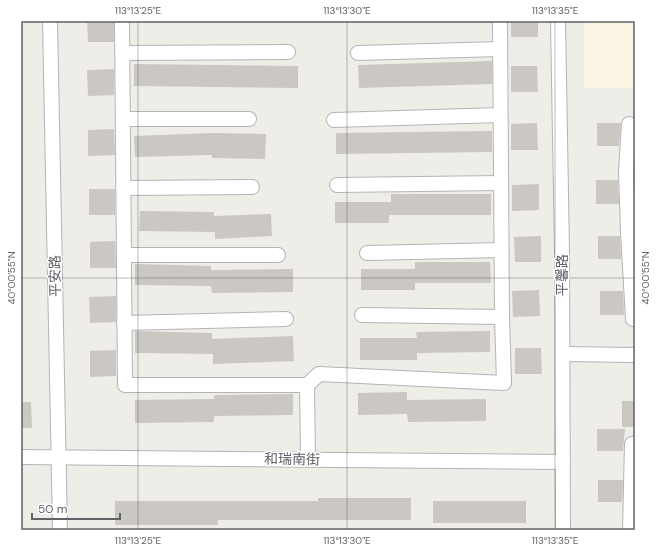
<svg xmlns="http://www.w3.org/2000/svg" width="656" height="551" font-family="'DM Sans','Noto Sans SC',sans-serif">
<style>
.commercial{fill:#faf4e2}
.building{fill:#cbc8c4}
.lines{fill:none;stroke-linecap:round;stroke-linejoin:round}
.minor-casing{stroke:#b2b4b8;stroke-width:16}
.minor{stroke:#fff;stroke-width:14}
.ticks{fill:none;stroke:#5f6266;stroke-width:1;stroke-opacity:0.45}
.labels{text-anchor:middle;stroke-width:3;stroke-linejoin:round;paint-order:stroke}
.street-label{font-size:14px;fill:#5f6266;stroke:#fff}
.neatline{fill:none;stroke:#5f6266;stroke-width:1.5}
.ticks-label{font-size:10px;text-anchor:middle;fill:#5f6266}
</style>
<rect width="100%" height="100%" fill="#efede8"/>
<!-- commercial -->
<rect class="commercial" x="584" y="21" width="51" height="67"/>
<!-- building -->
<g class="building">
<polygon points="87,21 114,21 114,42 88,42"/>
<rect x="511" y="21" width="27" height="16"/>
<polygon points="492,61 492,84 359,88 358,65"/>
<polygon points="134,64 298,66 298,88 134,86"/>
<polygon points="511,66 537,66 538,92 511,92"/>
<polygon points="114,69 114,95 88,96 87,70"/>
<polygon points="537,123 538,150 511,150 511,124"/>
<polygon points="597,123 621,123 619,146 597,146"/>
<polygon points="114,129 115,155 88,156 88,130"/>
<polygon points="492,131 492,152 336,154 336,133"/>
<polygon points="212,133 266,134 265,159 212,158 212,155 135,157 134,136"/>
<polygon points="596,180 618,180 619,204 596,204"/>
<polygon points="539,184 539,210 512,211 512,185"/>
<rect x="89" y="189" width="26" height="26"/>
<polygon points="391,194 491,194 491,215 389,215 389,223 335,223 335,202 391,202"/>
<polygon points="140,211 214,212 214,216 271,214 272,236 215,239 215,232 139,231"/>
<polygon points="541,236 541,262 515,262 514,237"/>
<polygon points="598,236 620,236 621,259 598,259"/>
<polygon points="115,241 116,268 90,268 90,242"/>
<polygon points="415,262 490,262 491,283 415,283 415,290 361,290 361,269 415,269"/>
<polygon points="135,264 211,266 211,270 293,269 293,292 212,293 211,286 135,285"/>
<polygon points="539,290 540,316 513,317 512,291"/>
<polygon points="600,291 623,291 624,315 600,315"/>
<polygon points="116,296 116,322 90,323 89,297"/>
<polygon points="135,331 212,333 212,339 293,336 294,361 213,364 213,354 135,353"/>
<polygon points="490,331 490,352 417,353 417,360 360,360 360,338 417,338 416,332"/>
<polygon points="515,348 541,348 542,374 515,374"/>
<polygon points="116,350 116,376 90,377 90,351"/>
<polygon points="407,392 407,400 486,399 486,421 408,422 407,414 358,415 358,393"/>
<polygon points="293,394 293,415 214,416 214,422 135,423 135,400 214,399 214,395"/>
<rect x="622" y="401" width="13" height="26"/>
<polygon points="21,402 31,402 32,428 21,428"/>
<polygon points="597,429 625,429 623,451 597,451"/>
<polygon points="598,480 623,480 622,502 598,502"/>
<polygon points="318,498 411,498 411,520 218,520 218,525 115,525 115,501 318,501"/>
<rect x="433" y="501" width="93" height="22"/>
</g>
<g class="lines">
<defs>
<g id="minor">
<polyline points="50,21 60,530"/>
<polyline points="122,21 125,385 307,385 308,459"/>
<polyline points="558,21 562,252 563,530"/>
<polyline points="123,53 288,52"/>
<polyline points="358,53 500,49"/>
<polyline points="123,119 249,119"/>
<polyline points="334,120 500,115"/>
<polyline points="629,124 626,171 628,232 633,319"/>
<polyline points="337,185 501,183"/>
<polyline points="123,188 252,187"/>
<polyline points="367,253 501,250"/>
<polyline points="124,255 278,255"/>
<polyline points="362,315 502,317"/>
<polyline points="124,323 286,319"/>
<polyline points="563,354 635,355"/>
<polyline points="307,385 319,374 504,383 502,317 500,21"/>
<polyline points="21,457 563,462"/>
<polyline points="630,530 632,444 635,444"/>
</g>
</defs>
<!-- minor casing -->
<use href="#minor" class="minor-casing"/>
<!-- minor -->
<use href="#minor" class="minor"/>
</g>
<!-- ticks -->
<path class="ticks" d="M 138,21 L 138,530M 347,21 L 347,530M 555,21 L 555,530M 21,278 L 635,278"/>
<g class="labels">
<!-- street labels -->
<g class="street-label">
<text transform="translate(562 275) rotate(-90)" y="5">平馨路</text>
<text transform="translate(55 276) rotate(-91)" y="5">平安路</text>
<text transform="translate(292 459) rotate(1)" y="5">和瑞南街</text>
</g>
</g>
<!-- border -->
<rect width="656" height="551" fill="none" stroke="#ffffff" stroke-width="44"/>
<!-- scale -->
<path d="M32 513v6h88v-6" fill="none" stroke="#5f6266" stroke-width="2"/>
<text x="38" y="513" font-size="12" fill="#5f6266" stroke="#ffffff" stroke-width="3" paint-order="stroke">50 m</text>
<rect x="22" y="22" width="612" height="507" class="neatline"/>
<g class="ticks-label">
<text x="138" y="14">113°13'25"E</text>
<text x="347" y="14">113°13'30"E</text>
<text x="555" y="14">113°13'35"E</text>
<text transform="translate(11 278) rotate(-90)" y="4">40°00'55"N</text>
<text transform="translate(645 278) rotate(-90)" y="4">40°00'55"N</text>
<text x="138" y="544">113°13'25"E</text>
<text x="347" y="544">113°13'30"E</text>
<text x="555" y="544">113°13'35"E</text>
</g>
</svg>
